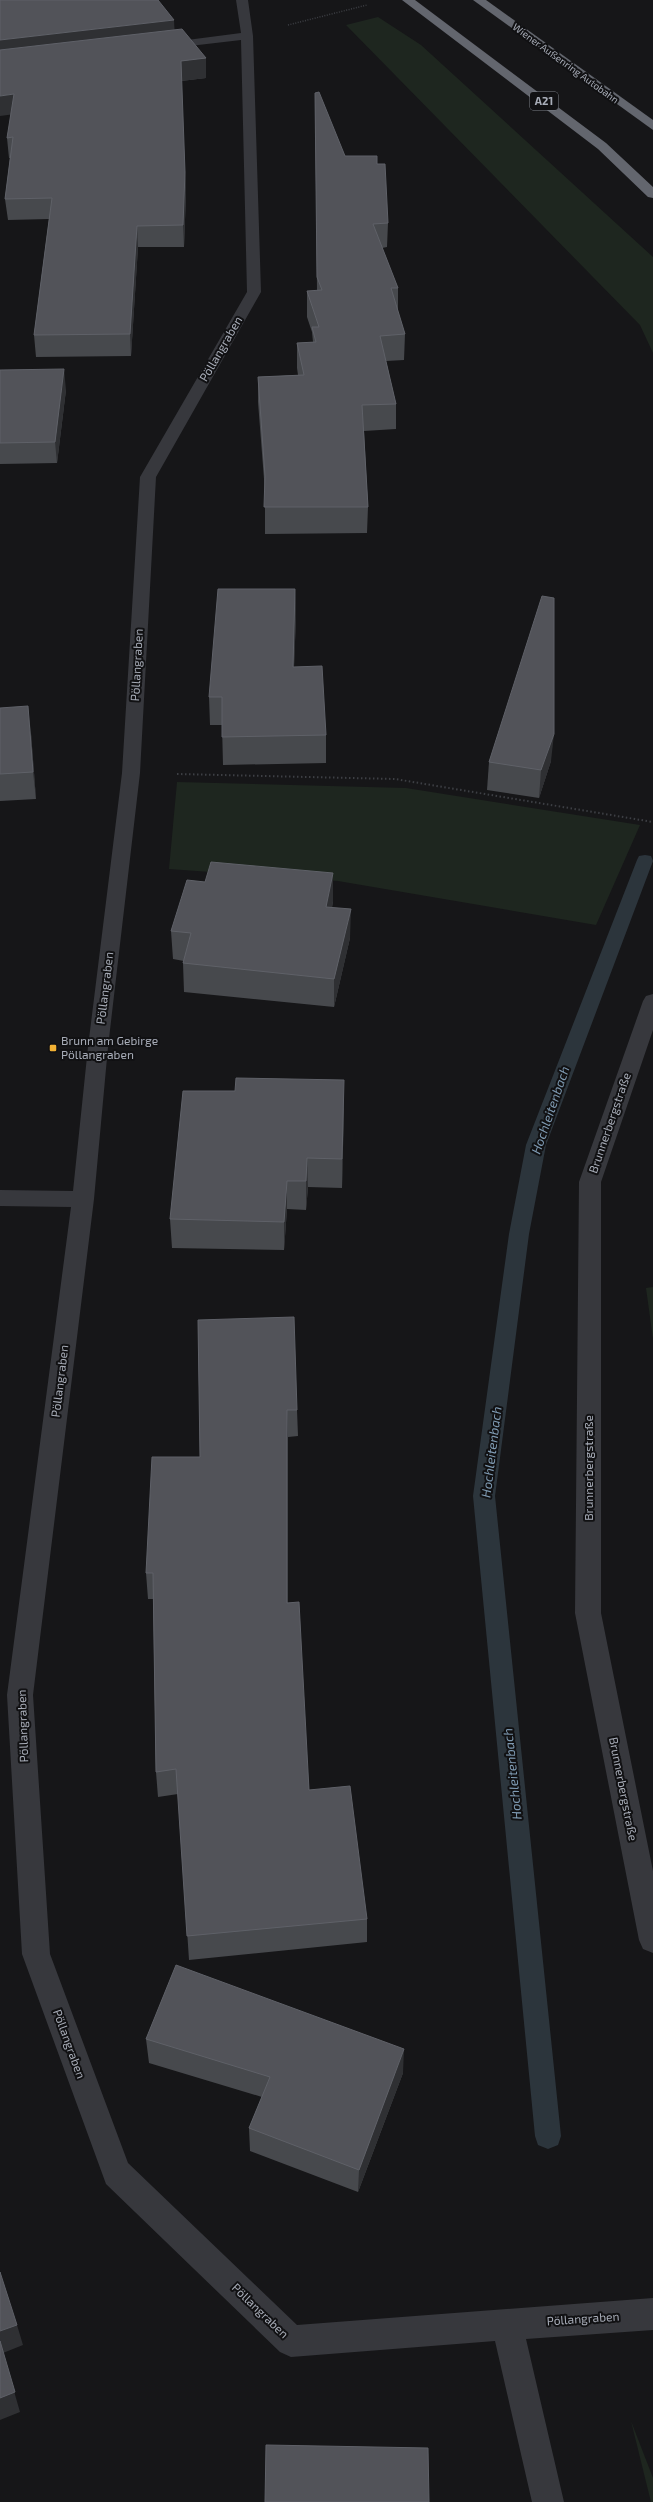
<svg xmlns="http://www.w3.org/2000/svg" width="653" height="2502" font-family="'Exo 2',sans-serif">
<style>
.green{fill:#1e261f}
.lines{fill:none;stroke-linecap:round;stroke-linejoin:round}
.stream{fill:#2c353c;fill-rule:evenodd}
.path-far1{stroke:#3d3f44;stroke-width:1.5;stroke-dasharray:1 1.5;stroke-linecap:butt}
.path{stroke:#3d3f44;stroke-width:2;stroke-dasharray:1.5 2.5;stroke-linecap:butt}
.minor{fill:#37383d;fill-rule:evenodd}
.highway{fill:#63666e;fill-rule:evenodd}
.wall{fill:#47494d}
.shaded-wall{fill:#2f3033}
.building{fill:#525359;stroke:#5f6168}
.poi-dot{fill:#f2b134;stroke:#111113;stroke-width:1.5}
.labels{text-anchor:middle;stroke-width:4;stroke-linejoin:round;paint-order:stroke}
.far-street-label{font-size:10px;fill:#a8adb8;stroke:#111113}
.shield{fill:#111113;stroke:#7b7e86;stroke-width:1}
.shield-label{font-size:11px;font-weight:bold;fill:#a8adb8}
.street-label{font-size:12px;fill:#a8adb8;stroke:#111113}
.poi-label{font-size:12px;fill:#a8adb8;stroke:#111113;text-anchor:start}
.water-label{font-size:13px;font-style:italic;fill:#7f9bb3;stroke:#111113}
</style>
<rect width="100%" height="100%" fill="#161618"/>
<!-- green -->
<g class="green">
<polygon points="378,17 421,45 653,257 653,353 640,325 346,25"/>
<polygon points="177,782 406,788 640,825 596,925 338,881 169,869"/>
<polygon points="653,1287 653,1339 646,1288"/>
<polygon points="631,2421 653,2478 653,2502 651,2502"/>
</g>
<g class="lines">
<!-- stream -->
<polygon class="stream" points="645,855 651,856 653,861 546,1145 529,1234 495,1496 561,2136 558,2145 548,2149 538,2145 535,2136 473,1496 509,1234 526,1145 637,860 639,856"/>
<!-- path-far1 -->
<polyline class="path-far1" points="288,25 367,5"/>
<!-- path -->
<polyline class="path" points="177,774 395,779 653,822"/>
<!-- minor -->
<g class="minor">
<polygon points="236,0 248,0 253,36 261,292 156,477 140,773 108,1047 94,1199 33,1695 50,1954 128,2163 297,2325 653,2298 653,2330 526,2339 564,2502 532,2502 495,2341 291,2357 280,2352 106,2184 22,1954 7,1695 71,1207 0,1206 0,1190 73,1191 88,1047 122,773 140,477 247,292 241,40 164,49 158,46 164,43 241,33"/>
<polygon points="653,994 653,1030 601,1182 601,1613 653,1871 653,1953 643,1949 639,1940 575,1613 579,1182 643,1001 646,996"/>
</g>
<!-- highway -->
<g class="highway">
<polygon points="402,0 415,0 606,143 653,187 653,198 648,197 598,149"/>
<polygon points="473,0 486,0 653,120 653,130"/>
</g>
</g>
<!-- wall -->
<g class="wall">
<polygon points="174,20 174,30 206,58 206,78 181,81 186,193 184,247 138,247 131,356 36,357 34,335 49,219 8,220 5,199 10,158 9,158 7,138 11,115"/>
<polygon points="315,93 345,156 377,164 388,223 387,247 382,248 398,288 398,312 405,334 404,360 386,361 396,404 396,429 364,431 368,507 367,533 265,534 265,492 258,402 258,377 298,375 297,368 297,343 313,342 312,332 307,317 307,291 317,291"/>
<polygon points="0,370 66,390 57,463 0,464"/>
<polygon points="295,589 296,616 294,667 326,735 326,763 223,765 222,725 210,725 209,697"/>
<polygon points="0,708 31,733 36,799 0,801"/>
<polygon points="551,761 539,798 487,790 489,762"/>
<polygon points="333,901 332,908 350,938 334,1007 184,992 183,963 184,961 173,959 171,931"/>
<polygon points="344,1108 342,1188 308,1187 306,1210 287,1209 284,1250 172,1248 170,1219"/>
<polygon points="198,1320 297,1410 298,1436 288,1437 288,1603 309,1790 367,1919 367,1942 189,1960 178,1794 158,1797 156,1772 153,1599 148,1599 146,1573 200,1457"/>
<polygon points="146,2039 403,2073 358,2192 250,2151 249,2128 262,2097 149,2063"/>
</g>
<!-- shaded-wall -->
<g class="shaded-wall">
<polygon points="174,20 175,39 0,59 0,40"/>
<polygon points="206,58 206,78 181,81 186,193 184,247 183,225 181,61"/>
<polygon points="14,94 15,114 0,116 0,96"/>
<polygon points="137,226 138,247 131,356 130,334"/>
<polygon points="64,369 66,390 57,463 55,442"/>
<polygon points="295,589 296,616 293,694 293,667"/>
<polygon points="28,706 31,733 36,799 33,772"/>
<polygon points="554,734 551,761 539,798 541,770"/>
<polygon points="333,873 333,901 326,935 326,907"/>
<polygon points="351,909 350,938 334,1007 334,979"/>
<polygon points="344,1080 344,1108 342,1188 342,1159"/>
<polygon points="307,1158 308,1187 306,1210 306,1181"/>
<polygon points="287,1181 287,1209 284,1250 284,1222"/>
<polygon points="287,1410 288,1437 288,1629 287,1603"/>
<polygon points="404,2049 403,2073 358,2192 359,2170"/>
<polygon points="17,2325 23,2345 3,2353 20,2412 0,2420 0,2331"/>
</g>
<!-- building -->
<g class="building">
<polygon points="0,0 158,0 174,20 0,40"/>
<polygon points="182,29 206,58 181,61 185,172 183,225 137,226 130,334 34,335 52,198 5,199 13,137 7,138 14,94 0,96 0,50"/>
<polygon points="319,92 345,156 377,156 377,164 385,164 388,223 373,224 398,288 391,288 405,334 380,336 396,404 362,405 368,507 264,507 265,476 258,377 304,375 297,343 316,342 312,327 319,327 307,291 322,290 317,277 315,93"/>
<polygon points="64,369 55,442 0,443 0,370"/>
<polygon points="218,589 295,589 293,667 322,666 326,735 222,737 222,697 209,697"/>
<polygon points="542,596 554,598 554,734 541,770 489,762"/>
<polygon points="28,706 33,772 0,774 0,708"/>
<polygon points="211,862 333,873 326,907 351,909 334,979 183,963 191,933 171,931 187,880 205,882"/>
<polygon points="236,1078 344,1080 342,1159 307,1158 306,1181 287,1181 284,1222 170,1219 183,1091 235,1091"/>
<polygon points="294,1317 297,1410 287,1410 287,1603 299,1602 309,1790 350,1786 367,1919 187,1936 176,1769 156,1772 153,1573 146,1573 152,1457 200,1457 198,1320"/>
<polygon points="176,1965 404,2049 359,2170 249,2128 270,2077 146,2039"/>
<polygon points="0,2272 17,2325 0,2331"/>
<polygon points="0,2341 15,2392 0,2398"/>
<polygon points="266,2445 428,2448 429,2502 265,2502"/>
</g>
<!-- markers -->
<rect class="poi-dot" x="49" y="1044" width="8" height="8" rx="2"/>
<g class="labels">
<!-- far-street labels -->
<g class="far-street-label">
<text transform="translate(566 63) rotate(36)" y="4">Wiener Außenring Autobahn</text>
</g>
<!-- shield labels -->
<rect class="shield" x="530" y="92" width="28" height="18" rx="3"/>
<g class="shield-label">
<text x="544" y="105">A21</text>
</g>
<!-- street labels -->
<g class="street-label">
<text transform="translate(221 349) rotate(-60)" y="4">Pöllangraben</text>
<text transform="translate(137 665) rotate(-87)" y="4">Pöllangraben</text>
<text transform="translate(105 988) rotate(-83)" y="4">Pöllangraben</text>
<text transform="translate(610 1123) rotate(-71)" y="4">Brunnerbergstraße</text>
<text transform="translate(60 1381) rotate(-83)" y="4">Pöllangraben</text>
<text transform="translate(589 1468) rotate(-90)" y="4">Brunnerbergstraße</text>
<text transform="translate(23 1726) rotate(-92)" y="4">Pöllangraben</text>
<text transform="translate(623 1789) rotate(79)" y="4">Brunnerbergstraße</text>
<text transform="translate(69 2044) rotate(70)" y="4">Pöllangraben</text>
<text transform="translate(260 2311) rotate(44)" y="4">Pöllangraben</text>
<text transform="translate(583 2319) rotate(-4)" y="4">Pöllangraben</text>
</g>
<!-- poi labels -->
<g class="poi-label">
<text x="61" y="1045">Brunn am Gebirge<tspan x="61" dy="14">Pöllangraben</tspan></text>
</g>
<!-- water labels -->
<g class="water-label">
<text transform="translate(550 1110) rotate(-71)" y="5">Hochleitenbach</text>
<text transform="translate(491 1452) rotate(-83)" y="5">Hochleitenbach</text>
<text transform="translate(512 1774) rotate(-96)" y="5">Hochleitenbach</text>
</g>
</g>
</svg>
